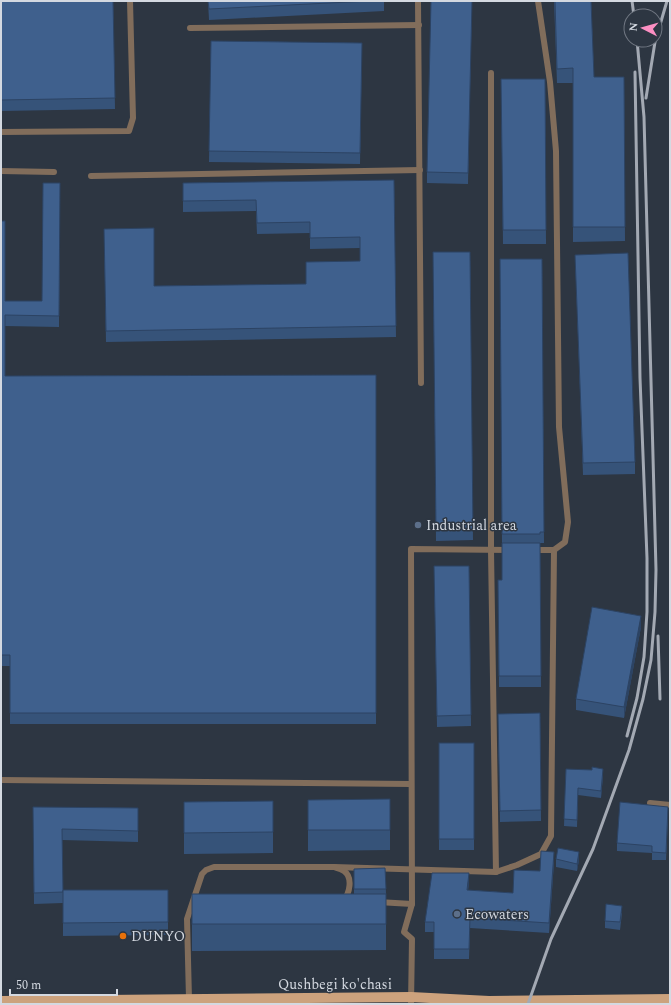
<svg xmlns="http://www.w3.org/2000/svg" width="671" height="1005" font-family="Spectral,serif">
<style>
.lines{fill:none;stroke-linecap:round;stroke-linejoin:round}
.lane{stroke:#816d5b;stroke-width:6}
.primary{stroke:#cca27d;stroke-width:10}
.rail{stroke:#a3a9b3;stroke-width:3}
.wall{fill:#365379}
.shaded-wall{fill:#2c4363}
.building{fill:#3f608d;stroke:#2c4363}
.service-dot{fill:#5c6f8a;stroke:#2d3642;stroke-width:1.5}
.food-dot{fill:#e8710a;stroke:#2d3642;stroke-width:1.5}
.labels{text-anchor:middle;stroke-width:3;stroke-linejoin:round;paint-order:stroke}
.poi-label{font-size:14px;fill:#d4d9e1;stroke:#2d3642;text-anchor:start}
.street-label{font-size:14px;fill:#d4d9e1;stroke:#2d3642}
</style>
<rect width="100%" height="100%" fill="#2d3642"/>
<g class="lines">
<!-- lane -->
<g class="lane">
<polyline points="418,1 421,383"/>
<polyline points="190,28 419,25"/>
<polyline points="491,73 491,551 496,872"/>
<polyline points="1,132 129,131 133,118 130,1"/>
<polyline points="1,171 54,172"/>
<polyline points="91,176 420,170"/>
<polyline points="534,550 554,550 565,542 568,522 559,427 556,151 550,82 538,1"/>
<polyline points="1,780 411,784"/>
<polyline points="650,803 670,805"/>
<polyline points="334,867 496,872 517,865 541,854 551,836 554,550"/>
<polyline points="378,902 412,904"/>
<path d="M 189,999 L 187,919 L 202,874 L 206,870 L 214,867 L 334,867 C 337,868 341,869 344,871 C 353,877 350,894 343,900"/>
<polyline points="411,1004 412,939 404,932 412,904 411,549 510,550"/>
</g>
<!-- primary -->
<polyline class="primary" points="1,1001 411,997 489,1001 670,999"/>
<!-- rail -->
<g class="rail">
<polyline points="632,1 634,16"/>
<polyline points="646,98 655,42 667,1"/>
<polyline points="658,636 660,699"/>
<polyline points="627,736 637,698 644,657 647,612 647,558 640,378 635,72"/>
<polyline points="528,1004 551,939 593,849 629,750 643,699 651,660 655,612 656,570 644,117 637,40"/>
</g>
</g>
<!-- wall -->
<g class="wall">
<polygon points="1,1 113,1 115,109 1,111"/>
<polygon points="208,1 384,1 384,11 209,20"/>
<polygon points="472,1 468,184 427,183 427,172"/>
<polygon points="554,1 591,1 594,77 624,77 625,241 573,242 573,83 557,83"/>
<polygon points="211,41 362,43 360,164 209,162"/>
<polygon points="501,79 545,79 546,244 503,244"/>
<polygon points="394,180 396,337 106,342 104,229 154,286 306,284 360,261 360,248 310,249 310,233 257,234 256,211 183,212 183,183"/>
<polygon points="60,183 59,327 5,326 5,376 376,375 376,724 10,724 10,666 1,666 1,221 5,301 42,301"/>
<polygon points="433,252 470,252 473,540 436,541"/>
<polygon points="575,255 635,462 635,474 583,475"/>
<polygon points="500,259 542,259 544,543 540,543 541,687 499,687 498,580 502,580 502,545"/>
<polygon points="434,566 469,566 471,726 437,727"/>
<polygon points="641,627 624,718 576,710 576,699"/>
<polygon points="540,713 541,821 500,822 498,714"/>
<rect x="439" y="743" width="35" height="107"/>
<polygon points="566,769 603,776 601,798 578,795 577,827 564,826"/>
<polygon points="390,799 390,850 308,851 308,800"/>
<polygon points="273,801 273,853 184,854 184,802"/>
<polygon points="33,807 138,808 138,842 62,840 63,892 168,890 168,935 63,936 63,903 34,904"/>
<polygon points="668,815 666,860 652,860 652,853 617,851 617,843"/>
<polygon points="556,859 579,860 577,871 556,867"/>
<polygon points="554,862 549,933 470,928 469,959 434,959 434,932 425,932 425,922 469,883 468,890 513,893 540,871"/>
<polygon points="385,868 386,894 386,950 192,951 192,894 354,894 354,869"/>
<polygon points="622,913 620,930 605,928 605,921"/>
</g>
<!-- shaded-wall -->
<g class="shaded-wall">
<polygon points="641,616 641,627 624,718 624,707"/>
<polygon points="603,769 603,776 601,798 601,791"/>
<polygon points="554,852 554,862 549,933 549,923"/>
<polygon points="579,852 579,860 577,871 577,864"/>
<polygon points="469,873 469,883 467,900 467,890"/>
</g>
<!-- building -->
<g class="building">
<polygon points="1,1 113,1 115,98 1,100"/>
<polygon points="208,1 369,1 209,9"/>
<polygon points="431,1 472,1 468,173 427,172"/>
<polygon points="555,1 591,1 594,77 624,77 625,227 573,227 573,68 557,69"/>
<polygon points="211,41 362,43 360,153 209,151"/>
<polygon points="501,79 545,79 546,230 503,230"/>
<polygon points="394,180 396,326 106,331 104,229 154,228 154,286 306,284 306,262 360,261 360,237 310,238 310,222 257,223 256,200 183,201 183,183"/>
<polygon points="43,183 60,183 59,316 5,315 5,376 376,375 376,713 10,713 10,655 1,655 1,221 5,221 5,301 42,301"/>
<polygon points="433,252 470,252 473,529 436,530"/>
<polygon points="628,253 635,462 583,463 575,255"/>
<polygon points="500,259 542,259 544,532 540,532 540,534 502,534"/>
<polygon points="502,543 540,543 541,676 499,676 498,580 502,580"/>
<polygon points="434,566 469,566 471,715 437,716"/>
<polygon points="592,607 641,616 624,707 576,699"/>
<polygon points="540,713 541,810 500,811 498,714"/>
<rect x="439" y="743" width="35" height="96"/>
<polygon points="592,767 603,769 601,791 578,788 577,820 564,819 566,769 592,770"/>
<polygon points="390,799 390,830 308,830 308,800"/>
<polygon points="273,801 273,832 184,833 184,802"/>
<polygon points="620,802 668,807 666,853 652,852 652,846 617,843"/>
<polygon points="33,807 138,808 138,831 62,829 63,892 34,893"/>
<polygon points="558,848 579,852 577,864 556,859"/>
<polygon points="541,851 554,852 549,923 470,918 469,949 434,949 434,922 425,922 432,873 469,873 467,890 513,893 514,870 540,871"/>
<polygon points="385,868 386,889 354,889 354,869"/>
<polygon points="63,890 168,890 168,922 63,923"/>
<rect x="192" y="894" width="194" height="30"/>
<polygon points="606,904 622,906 620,922 605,921"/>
</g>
<!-- markers -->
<g class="service-dot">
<circle cx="418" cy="525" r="4"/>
<circle cx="457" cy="914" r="4"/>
</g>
<circle class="food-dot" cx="123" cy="936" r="4"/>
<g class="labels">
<!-- poi labels -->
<g class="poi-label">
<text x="426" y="530">Industrial area</text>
<text x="465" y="919">Ecowaters</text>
<text x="131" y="941">DUNYO</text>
</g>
<!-- street labels -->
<g class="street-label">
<text x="335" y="989">Qushbegi ko'chasi</text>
</g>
</g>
<!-- border -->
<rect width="671" height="1005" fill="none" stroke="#d4d9e1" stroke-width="4"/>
<!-- north arrow -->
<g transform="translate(643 28) rotate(276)"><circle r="19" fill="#2d3642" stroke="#707782"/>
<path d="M0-3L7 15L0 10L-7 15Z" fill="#fc8fc3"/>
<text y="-6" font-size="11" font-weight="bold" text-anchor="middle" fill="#d4d9e1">N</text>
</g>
<!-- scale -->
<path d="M10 989v6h107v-6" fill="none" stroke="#d4d9e1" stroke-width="2"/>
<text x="16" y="989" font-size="12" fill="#d4d9e1" stroke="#2d3642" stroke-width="3" paint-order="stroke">50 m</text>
</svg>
